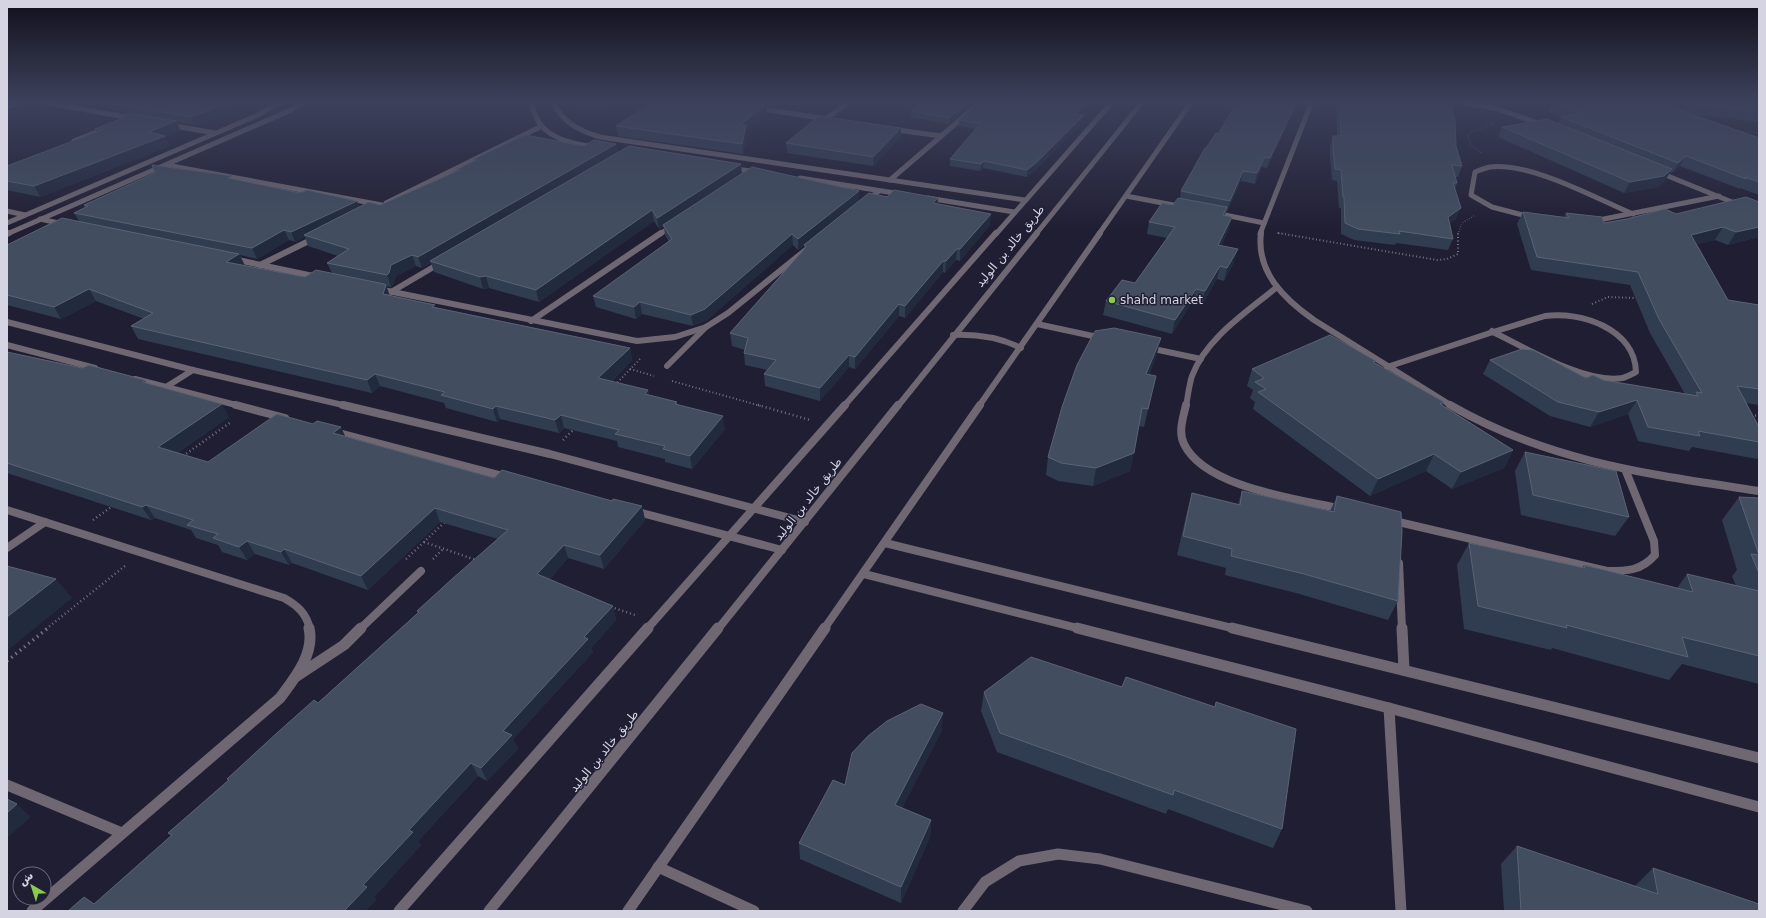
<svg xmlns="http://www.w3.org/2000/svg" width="1766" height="918" font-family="'DejaVu Sans',Cairo,sans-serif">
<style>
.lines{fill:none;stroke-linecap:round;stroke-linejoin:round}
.path-far3{stroke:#727082;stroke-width:1.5;stroke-dasharray:0.5 2;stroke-linecap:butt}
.path-far2{stroke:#727082;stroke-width:2;stroke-dasharray:1 2.5;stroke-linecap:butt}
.path-far1{stroke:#727082;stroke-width:2.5;stroke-dasharray:1 3;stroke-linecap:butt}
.path{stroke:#727082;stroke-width:3.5;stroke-dasharray:1.5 4;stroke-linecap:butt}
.service-far2{stroke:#6f6872;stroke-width:6}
.service-far1{stroke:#6f6872;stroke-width:8}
.service{stroke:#6f6872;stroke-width:11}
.minor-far3{stroke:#6f6872;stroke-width:5}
.minor-far2{stroke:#6f6872;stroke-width:6}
.minor-far1{stroke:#6f6872;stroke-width:8}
.minor{stroke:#6f6872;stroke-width:11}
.tertiary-far3{stroke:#6f6872;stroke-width:5}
.tertiary-far2{stroke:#6f6872;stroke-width:6}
.tertiary-far1{stroke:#6f6872;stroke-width:8}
.tertiary{stroke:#6f6872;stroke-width:11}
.wall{fill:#303d50;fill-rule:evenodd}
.shaded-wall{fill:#222a3e}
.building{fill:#424e60;stroke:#596374}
.poi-dot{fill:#87cf4a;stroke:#201e33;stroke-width:1.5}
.labels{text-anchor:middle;stroke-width:3;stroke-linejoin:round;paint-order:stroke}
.street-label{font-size:12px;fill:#d4d4e2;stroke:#201e33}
.poi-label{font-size:12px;fill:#d4d4e2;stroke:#201e33;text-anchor:start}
</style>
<rect width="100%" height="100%" fill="#201e33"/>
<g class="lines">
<!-- path-far3 -->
<g class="path-far3">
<polyline points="580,110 641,101"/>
<polyline points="619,124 653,101"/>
<polyline points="1736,131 1759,133"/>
<polyline points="1481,153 1471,145 1468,136 1471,132 1493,124"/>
<polyline points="1277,233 1284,234"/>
<polyline points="1458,234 1462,223 1475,215"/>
</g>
<!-- path-far2 -->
<g class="path-far2">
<polyline points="1278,233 1437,260 1447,259 1458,254 1458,233"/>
<polyline points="1592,304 1608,297 1637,298"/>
<polyline points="630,369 654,376"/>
<polyline points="672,381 761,406"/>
<polyline points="615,385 641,358"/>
</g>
<!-- path-far1 -->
<g class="path-far1">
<polyline points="758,405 810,420"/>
<polyline points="1751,415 1759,416"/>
<polyline points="563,440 575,428"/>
<polyline points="183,456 231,422"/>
<polyline points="93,520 114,505"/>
<polyline points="424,542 476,560"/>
<polyline points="406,559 446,521"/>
<polyline points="433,559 444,548"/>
<polyline points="611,607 635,615"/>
<polyline points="46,629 125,566"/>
</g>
<!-- path -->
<polyline class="path" points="7,661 48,628"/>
<!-- service-far2 -->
<polyline class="service-far2" points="667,366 706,327"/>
<!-- service-far1 -->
<polyline class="service-far1" points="360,629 421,571"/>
<!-- service -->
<polyline class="service" points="297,676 344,645 361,628"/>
<!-- minor-far3 -->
<g class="minor-far3">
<polyline points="38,101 136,119"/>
<path d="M 530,101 C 533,108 535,117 540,124 C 553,141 577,144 596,147"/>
<path d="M 552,101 C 563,122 577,130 600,137 L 1025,200"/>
<polyline points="707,101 721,103"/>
<polyline points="1296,101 1310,103"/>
<polyline points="1459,101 1498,109 1543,125"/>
<polyline points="7,106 23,101"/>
<polyline points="756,108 827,119"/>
<polyline points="825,119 851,101"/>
<polyline points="169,125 215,133"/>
<polyline points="890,129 941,136"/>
<polyline points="74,141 106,128"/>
<polyline points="166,165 382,205"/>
<polyline points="730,168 756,172"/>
<polyline points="1658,172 1759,213"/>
<polyline points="800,178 901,194"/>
<polyline points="890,180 982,101"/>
<polyline points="1126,196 1184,207"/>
<polyline points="928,198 1014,212"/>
<polyline points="867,200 879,191"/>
<polyline points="386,203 542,126"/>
<polyline points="7,211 25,215"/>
<polyline points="1215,213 1264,223"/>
<path d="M 1530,217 L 1492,207 L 1471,195 L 1475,172 C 1480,170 1485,168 1490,167 C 1531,162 1595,198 1633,214"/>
<polyline points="40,219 63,224"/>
<polyline points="1594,221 1719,196"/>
<polyline points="7,223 258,115 282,101"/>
<polyline points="7,234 291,110 306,101"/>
<polyline points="660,234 672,226"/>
<polyline points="996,234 1113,101"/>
<polyline points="1260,234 1312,101"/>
</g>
<!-- minor-far2 -->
<g class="minor-far2">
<path d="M 1261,233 C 1256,272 1284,299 1314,320 L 1452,406"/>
<polyline points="7,234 9,233"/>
<polyline points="233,259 318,277"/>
<polyline points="260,265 317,237"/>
<polyline points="378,289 637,341 675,337 706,327 728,313 807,249"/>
<polyline points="391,292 442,262"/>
<path d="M 1545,316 C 1581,311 1635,329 1636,372 C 1632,374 1627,377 1622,378 C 1585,384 1526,348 1493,332 Z"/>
<polyline points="531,321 661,233"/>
<polyline points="7,322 193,370 347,406"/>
<polyline points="1037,324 1102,338"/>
<polyline points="1492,331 1493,332"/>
<polyline points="7,345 95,368"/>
<polyline points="1149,348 1201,359"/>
<polyline points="1387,367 1493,332"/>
<polyline points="135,379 240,406"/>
<polyline points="166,387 193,370"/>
<polyline points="844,406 996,233"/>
<path d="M 1186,406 C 1188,396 1189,385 1192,376 C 1206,338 1247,312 1277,287"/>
</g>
<!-- minor-far1 -->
<g class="minor-far1">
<polyline points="236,405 285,418"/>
<polyline points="343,405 550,454 805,522"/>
<path d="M 1186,405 C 1183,418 1178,432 1184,444 C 1205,488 1299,499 1342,509"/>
<path d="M 1450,405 C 1549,462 1648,474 1759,491"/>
<polyline points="335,432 507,477"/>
<path d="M 7,510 L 284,598 C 298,606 306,613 310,629"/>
<polyline points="634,511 782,550"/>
<path d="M 1390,520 L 1607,571 C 1627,571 1641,571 1655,555 L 1654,541 L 1625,469"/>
<polyline points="885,543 1236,629"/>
<polyline points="7,548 45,522"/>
<polyline points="1399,563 1402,629"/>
<polyline points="864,574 1081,629"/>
<polyline points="647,629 845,405"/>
</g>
<!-- minor -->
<g class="minor">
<polyline points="1077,628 1389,708 1759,807"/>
<polyline points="1232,628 1759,758"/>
<polyline points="1402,628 1404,670"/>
<polyline points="1389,708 1401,911"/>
<polyline points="7,785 122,833"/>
<polyline points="658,867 754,911"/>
<path d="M 32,911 L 280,698 C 294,679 315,654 309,628"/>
<polyline points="399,911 648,628"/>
<polyline points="963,911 985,882 1019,861 1058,854 1100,859 1307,911"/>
</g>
<!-- tertiary-far3 -->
<g class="tertiary-far3">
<polyline points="1036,234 1143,101"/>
<polyline points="1099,234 1192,101"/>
</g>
<!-- tertiary-far2 -->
<g class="tertiary-far2">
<path d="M 953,335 C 977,334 999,337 1021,348"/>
<polyline points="898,406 1037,233"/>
<polyline points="979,406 1100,233"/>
</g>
<!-- tertiary-far1 -->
<g class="tertiary-far1">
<polyline points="718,629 898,405"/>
<polyline points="824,629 980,405"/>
</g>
<!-- tertiary -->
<g class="tertiary">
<polyline points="489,911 718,628"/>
<polyline points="628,911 825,628"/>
</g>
</g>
<!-- wall -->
<g class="wall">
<polygon points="98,101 237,101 239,107 195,125 176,122 181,131 165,137 170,146 40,197 7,190 7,166 97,132 95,129 125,117 124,114 127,113 112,110 109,103"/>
<polygon points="743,101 786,101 776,107 766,106 767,114 746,130 747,135 743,154 618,136 616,126 743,102"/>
<polygon points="804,101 833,101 827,105"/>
<polygon points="925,101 976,101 949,124 911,117 911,111"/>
<polygon points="1250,101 1298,101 1297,105 1267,168 1262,167 1255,184 1241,181 1227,212 1226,211 1225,215 1229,229 1221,246 1234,262 1224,281 1217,279 1202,305 1192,302 1172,334 1103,315 1106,301 1135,283 1167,238 1147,234 1149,222 1173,205 1180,198 1181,191 1206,148 1218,134 1249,104"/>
<polygon points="1330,101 1453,101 1453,106 1452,110 1456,146 1462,166 1458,177 1455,177 1457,183 1455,189 1456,219 1450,223 1453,239 1448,250 1396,243 1395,245 1354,240 1341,234 1341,208 1339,208 1337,181 1332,180 1330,158 1330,146 1333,136 1337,136 1336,103"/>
<polygon points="1759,101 1759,122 1691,114 1759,138 1759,195 1740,188 1740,189 1680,166 1672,173 1670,172 1666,179 1658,187 1624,193 1498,137 1502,127 1558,124 1561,117 1548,112 1552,103"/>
<polygon points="1080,115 1084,115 1083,122 1037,169 1027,177 983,168 980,171 950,166 950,159 976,129 959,126 959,120"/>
<polygon points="901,128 901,137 873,166 787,153 786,143"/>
<path d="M 616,144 L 618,152 L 742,173 L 859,201 L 887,197 L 938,198 L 937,203 L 990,225 L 960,261 L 956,260 L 945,273 L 943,272 L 905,318 L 899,316 L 855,369 L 849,367 L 820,401 L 765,386 L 764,374 L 767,370 L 745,365 L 744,353 L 745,350 L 732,346 L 730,333 L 805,249 L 804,245 L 817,235 L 798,250 L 793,245 L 707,320 L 693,326 L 642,314 L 636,319 L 596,307 L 593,296 L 669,242 L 665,235 L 664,227 L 661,228 L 659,229 L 654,221 L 539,302 L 489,288 L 483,289 L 434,272 L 431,263 L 422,268 L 416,266 L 396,276 L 393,285 L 391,287 L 386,286 L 390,296 L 435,307 L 630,348 L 632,360 L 611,382 L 648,390 L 649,395 L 677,402 L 677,405 L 725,429 L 692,469 L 665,462 L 665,459 L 618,447 L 617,441 L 564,428 L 559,433 L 500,419 L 497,422 L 446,408 L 444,403 L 380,386 L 372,393 L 138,339 L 131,326 L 144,319 L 96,301 L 61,319 L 7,305 L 7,245 L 79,221 L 74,213 L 85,207 L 84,205 L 234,180 L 359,207 L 380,205 L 458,171 L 457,169 L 474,161 L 474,159 L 584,146 ZM 305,237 L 308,246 L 338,256 L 327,263 L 332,273 L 305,277 L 245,266 L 240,255 L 257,259 L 289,240 L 295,242 Z"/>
<polygon points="1759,202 1759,237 1728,245 1715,240 1697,244 1728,300 1759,305 1759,405 1746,403 1759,427 1759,456 1757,459 1692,447 1689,451 1638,441 1628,414 1590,427 1550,416 1483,374 1490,360 1586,378 1685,394 1650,333 1630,285 1531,270 1517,224 1523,212 1564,217 1566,213 1604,223 1676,214"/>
<polygon points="7,352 82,368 145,380 146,383 229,417 177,453 208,462 313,424 341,427 345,436 494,478 642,506 645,520 604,569 568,558 549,580 613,606 616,620 591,648 593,652 513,739 518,749 487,781 478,776 418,841 421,845 374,897 376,900 365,911 68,911 94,904 171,836 168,833 228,780 227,779 318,703 418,613 417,611 498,539 440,522 368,590 292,563 289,565 255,554 247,560 222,552 218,545 196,538 191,530 155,518 151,520 7,473"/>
<polygon points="1157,354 1149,375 1152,393 1144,427 1139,426 1130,471 1093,486 1058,481 1046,475 1048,457"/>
<polygon points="1375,363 1444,402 1443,405 1513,450 1504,468 1452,489 1426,471 1370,496 1253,409 1255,402 1250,398 1253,390 1247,386 1252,369"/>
<polygon points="1525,452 1629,517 1615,536 1521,515 1515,471"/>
<polygon points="1242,491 1330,511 1337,496 1398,601 1388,620 1296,593 1225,575 1226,568 1177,555 1187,512 1192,493 1238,504"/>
<polygon points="1739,497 1759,498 1759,684 1682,664 1669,680 1552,648 1551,650 1464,629 1457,565 1469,543 1582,568 1584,565 1677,588 1687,574 1736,586 1732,576 1737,570 1722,520"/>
<polygon points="1122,687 1215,707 1216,702 1282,829 1273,848 1168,809 1166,814 997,752 981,711 984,692"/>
<polygon points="942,730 902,808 931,820 930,837 901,903 800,859 799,843 845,785"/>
<polygon points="1517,846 1635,886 1653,868 1759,911 1504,911 1501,864"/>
</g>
<!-- shaded-wall -->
<g class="shaded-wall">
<polygon points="223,101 237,101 239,107 195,125 191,117"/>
<polygon points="576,101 636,101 577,108"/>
<polygon points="775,101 786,101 776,107"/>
<polygon points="827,101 833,101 827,105"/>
<polygon points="969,101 976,101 949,124 949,118"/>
<polygon points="1088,101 1094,101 1074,120 1075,114"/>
<polygon points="1297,101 1298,101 1297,105 1267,168 1270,158"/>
<polygon points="766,105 767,114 746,130 747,135 743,154 740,125"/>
<polygon points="1084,115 1083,122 1037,169 1027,177 1027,170"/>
<polygon points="176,121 181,131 165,137 170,146 40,197 34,186 149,132"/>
<polygon points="901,128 901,137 873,166 873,157"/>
<polygon points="616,144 618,154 430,261 431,263 422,268 418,257"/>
<polygon points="1686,156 1680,166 1672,173 1678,163"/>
<polygon points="1265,157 1262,167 1255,184 1257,173"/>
<polygon points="984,161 983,168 980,171 981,164"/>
<polygon points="741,164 742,174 663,225 664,227 661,228 659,229 657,218"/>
<polygon points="1672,169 1666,179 1658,187 1624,193 1630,182"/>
<polygon points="1243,171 1241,181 1227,212 1230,201"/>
<polygon points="859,191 859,201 798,250 798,239"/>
<polygon points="938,198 937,209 933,203"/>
<polygon points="357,201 361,211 304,235 305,237 295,242 291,232"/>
<polygon points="1461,208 1456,219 1444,228 1448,217"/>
<polygon points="652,210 654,221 539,302 536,290"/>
<polygon points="991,214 990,225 960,261 960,249"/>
<polygon points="1232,217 1229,229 1215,258 1218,245"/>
<polygon points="1723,227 1715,240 1684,248 1691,235"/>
<polygon points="1759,227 1759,237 1728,245 1736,232"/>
<polygon points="284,230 289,240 257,259 252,248"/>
<polygon points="792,234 793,245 707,320 693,326 691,315"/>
<polygon points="957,249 956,260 945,273 946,261"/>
<polygon points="1238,249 1234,262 1224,281 1227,268"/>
<polygon points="239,254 245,266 226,262"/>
<polygon points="412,255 416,266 396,276 393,285 391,287 387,275 391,265"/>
<polygon points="943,261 943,272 905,318 905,306"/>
<polygon points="1220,266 1217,279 1202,305 1205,291"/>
<polygon points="486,276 489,288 483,289 480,277"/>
<polygon points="386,285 390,297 383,294"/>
<polygon points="89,289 96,301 61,319 54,307"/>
<polygon points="1196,289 1192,302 1172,334 1175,320"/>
<polygon points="640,302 642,314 636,319 634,307"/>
<polygon points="899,304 899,316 855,369 855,357"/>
<polygon points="1161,338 1157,354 1142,391 1146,374"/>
<polygon points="630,348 632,360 601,391 598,378"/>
<polygon points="849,355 849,367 820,401 820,388"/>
<polygon points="375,374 380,386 372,393 367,380"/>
<polygon points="648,390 651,403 645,394"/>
<polygon points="1637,400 1628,414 1590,427 1599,412"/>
<polygon points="222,404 229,417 166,460 158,447"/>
<polygon points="496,406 500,419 497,422 493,409"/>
<polygon points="561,415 564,428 559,433 555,420"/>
<polygon points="723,416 725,429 692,469 690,456"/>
<polygon points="341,427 347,441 333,433"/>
<polygon points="1513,450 1504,468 1452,489 1461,472"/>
<polygon points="1134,453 1130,471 1093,486 1096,468"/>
<polygon points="1434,454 1426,471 1370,496 1378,479"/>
<polygon points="146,505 155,518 151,520 142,507"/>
<polygon points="642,506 645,520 604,569 600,555"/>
<polygon points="435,508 440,522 368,590 361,576"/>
<polygon points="247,541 255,554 247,560 239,547"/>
<polygon points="564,545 568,558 542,588 537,574"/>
<polygon points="284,549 292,563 289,565 281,552"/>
<polygon points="56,579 72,598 7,651 7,617"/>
<polygon points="613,606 616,620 591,648 593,652 513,739 518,749 487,781 481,768 503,731 584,637"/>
<polygon points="943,713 942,730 895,822 895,805"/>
<polygon points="471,763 478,776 418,841 421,845 374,897 376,900 365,911 344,911 363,885 409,830"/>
<polygon points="17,804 31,817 7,838 7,813"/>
<polygon points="931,820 930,837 901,903 901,887"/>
</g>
<!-- building -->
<g class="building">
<polygon points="113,101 232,101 191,117 108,103"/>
<polygon points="656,101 706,101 727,104 731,101 740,101 766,105 740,125 746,125 742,144 616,126"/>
<polygon points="925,101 969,101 949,118 911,111"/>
<polygon points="981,101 1088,101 1075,114 1084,115 1037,162 1027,170 984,161 981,164 950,159 980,124 959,120"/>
<polygon points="1250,101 1297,101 1270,158 1265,157 1257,173 1243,171 1230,201 1181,191 1205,148 1206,148 1216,133 1218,134 1237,102 1249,104"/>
<polygon points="1340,101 1453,101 1453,106 1451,105 1455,122 1456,146 1462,166 1452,165 1457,183 1453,183 1461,208 1448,217 1453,239 1399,231 1400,234 1358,229 1345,223 1344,197 1343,197 1341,170 1335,169 1333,148 1333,136 1341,136"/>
<polygon points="1560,101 1759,101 1759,111 1679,103 1677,109 1759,138 1759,182 1745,177 1746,179 1686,156 1678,163 1561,117 1580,113 1552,103"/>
<polygon points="128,113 176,121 149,132 165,136 34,186 7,181 7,166 102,130 95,129 128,116 124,114"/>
<polygon points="819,116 901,128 873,157 786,143"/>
<polygon points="1547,119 1672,169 1664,176 1630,182 1502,127"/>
<polygon points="525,135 584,146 594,140 616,144 418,257 412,255 391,265 389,273 387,275 327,263 349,249 304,235 369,202 380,205 460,170 457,169 477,160 474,159"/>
<polygon points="629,146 741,164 659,217 657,218 652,210 536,290 486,276 480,277 430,261"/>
<polygon points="152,165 232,176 228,178 300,193 307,190 357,201 291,232 284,230 252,248 74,213 88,206 84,205 155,173"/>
<polygon points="752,167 859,191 798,239 792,234 705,309 691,315 640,302 634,307 593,296 672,239 663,225"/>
<polygon points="894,190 938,198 933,203 991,214 960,249 957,249 946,261 943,261 905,306 899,304 855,357 849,355 820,388 764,374 776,360 744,353 748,338 730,333 806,247 804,245 869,193 887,197"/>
<polygon points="1746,197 1759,202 1759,227 1736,232 1723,227 1691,235 1728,300 1759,305 1759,389 1737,386 1759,427 1759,442 1698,431 1700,436 1648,427 1637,400 1599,412 1558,402 1490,360 1522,349 1533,350 1586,378 1593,375 1603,380 1698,396 1696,392 1702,393 1659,319 1638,272 1537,257 1523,212 1569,218 1566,213 1602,217 1604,223 1627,219 1665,209 1676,214"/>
<polygon points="1178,198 1227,207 1223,215 1232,217 1218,245 1238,249 1227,268 1220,266 1205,291 1196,289 1175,320 1106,301 1122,280 1135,283 1175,227 1149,222 1162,203 1173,205"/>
<polygon points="62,218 239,254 226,262 305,277 316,270 384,284 386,285 383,294 435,305 432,307 630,348 598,378 648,390 645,394 677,402 675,404 723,416 690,456 663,449 665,446 615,434 619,430 561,415 555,420 496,406 493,409 441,395 445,392 375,374 367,380 131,326 153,313 89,289 54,307 7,295 7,245"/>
<polygon points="1114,328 1161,338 1146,374 1156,376 1148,409 1142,408 1134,453 1096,468 1061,463 1048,457 1062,407 1077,365 1095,331"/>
<polygon points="1330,335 1376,361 1373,362 1444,402 1440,404 1513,450 1461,472 1434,454 1378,479 1258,392 1266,389 1255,382 1264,378 1252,369"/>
<polygon points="7,352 82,368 89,365 145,380 143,382 222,404 158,447 208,462 277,414 313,424 317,421 341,427 333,433 494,478 502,470 612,501 613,499 642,506 600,555 564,545 537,574 613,606 584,637 588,639 503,731 512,735 481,768 471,763 409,830 413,832 363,885 367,887 344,911 68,911 84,897 94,904 172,835 168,833 229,780 227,779 278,732 314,700 318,703 419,612 417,611 452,579 508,530 435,508 361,576 284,549 281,552 247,541 239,547 213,538 218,534 187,525 193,520 146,505 142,507 7,463"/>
<polygon points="1525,452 1616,471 1629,517 1533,495"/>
<polygon points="1242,491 1334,512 1337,496 1401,512 1402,532 1398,601 1304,574 1231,556 1232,549 1183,536 1192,493 1240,505"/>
<polygon points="1739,497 1759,498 1759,573 1751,554 1759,555"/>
<polygon points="1469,543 1585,568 1584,565 1693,592 1687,574 1759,591 1759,656 1682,637 1688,657 1566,625 1567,628 1478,606"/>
<polygon points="7,566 56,579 7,617"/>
<polygon points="1031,657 1122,687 1126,677 1215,707 1216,702 1296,729 1282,829 1174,790 1173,795 1000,733 984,692"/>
<polygon points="921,704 943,713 895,805 931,820 901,887 799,843 833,780 845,785 852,753 868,736 887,721"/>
<polygon points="7,799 17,804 7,813"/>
<polygon points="1517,846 1658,894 1653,868 1759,904 1759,911 1521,911"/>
</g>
<!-- sky -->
<linearGradient id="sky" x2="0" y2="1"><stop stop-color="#12101c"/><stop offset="0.44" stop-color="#3c415b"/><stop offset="1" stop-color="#3c415b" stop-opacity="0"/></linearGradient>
<rect width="1766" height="230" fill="url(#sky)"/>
<!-- markers -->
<circle class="poi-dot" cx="1112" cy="300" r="4"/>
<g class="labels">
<!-- street labels -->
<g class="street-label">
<text transform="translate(1010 246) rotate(-51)" y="4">طريق خالد بن الوليد</text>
<text transform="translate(808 499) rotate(-52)" y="4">طريق خالد بن الوليد</text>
<text transform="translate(604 751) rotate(-51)" y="4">طريق خالد بن الوليد</text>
</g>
<!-- poi labels -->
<g class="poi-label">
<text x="1120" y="304">shahd market</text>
</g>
</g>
<!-- border -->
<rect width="1766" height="918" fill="none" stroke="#d4d4e2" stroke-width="16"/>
<!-- north arrow -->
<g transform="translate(32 886) rotate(321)"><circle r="19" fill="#201e33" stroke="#686779"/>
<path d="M0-3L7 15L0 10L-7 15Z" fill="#87cf4a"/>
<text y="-6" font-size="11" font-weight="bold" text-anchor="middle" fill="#d4d4e2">ش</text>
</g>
</svg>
